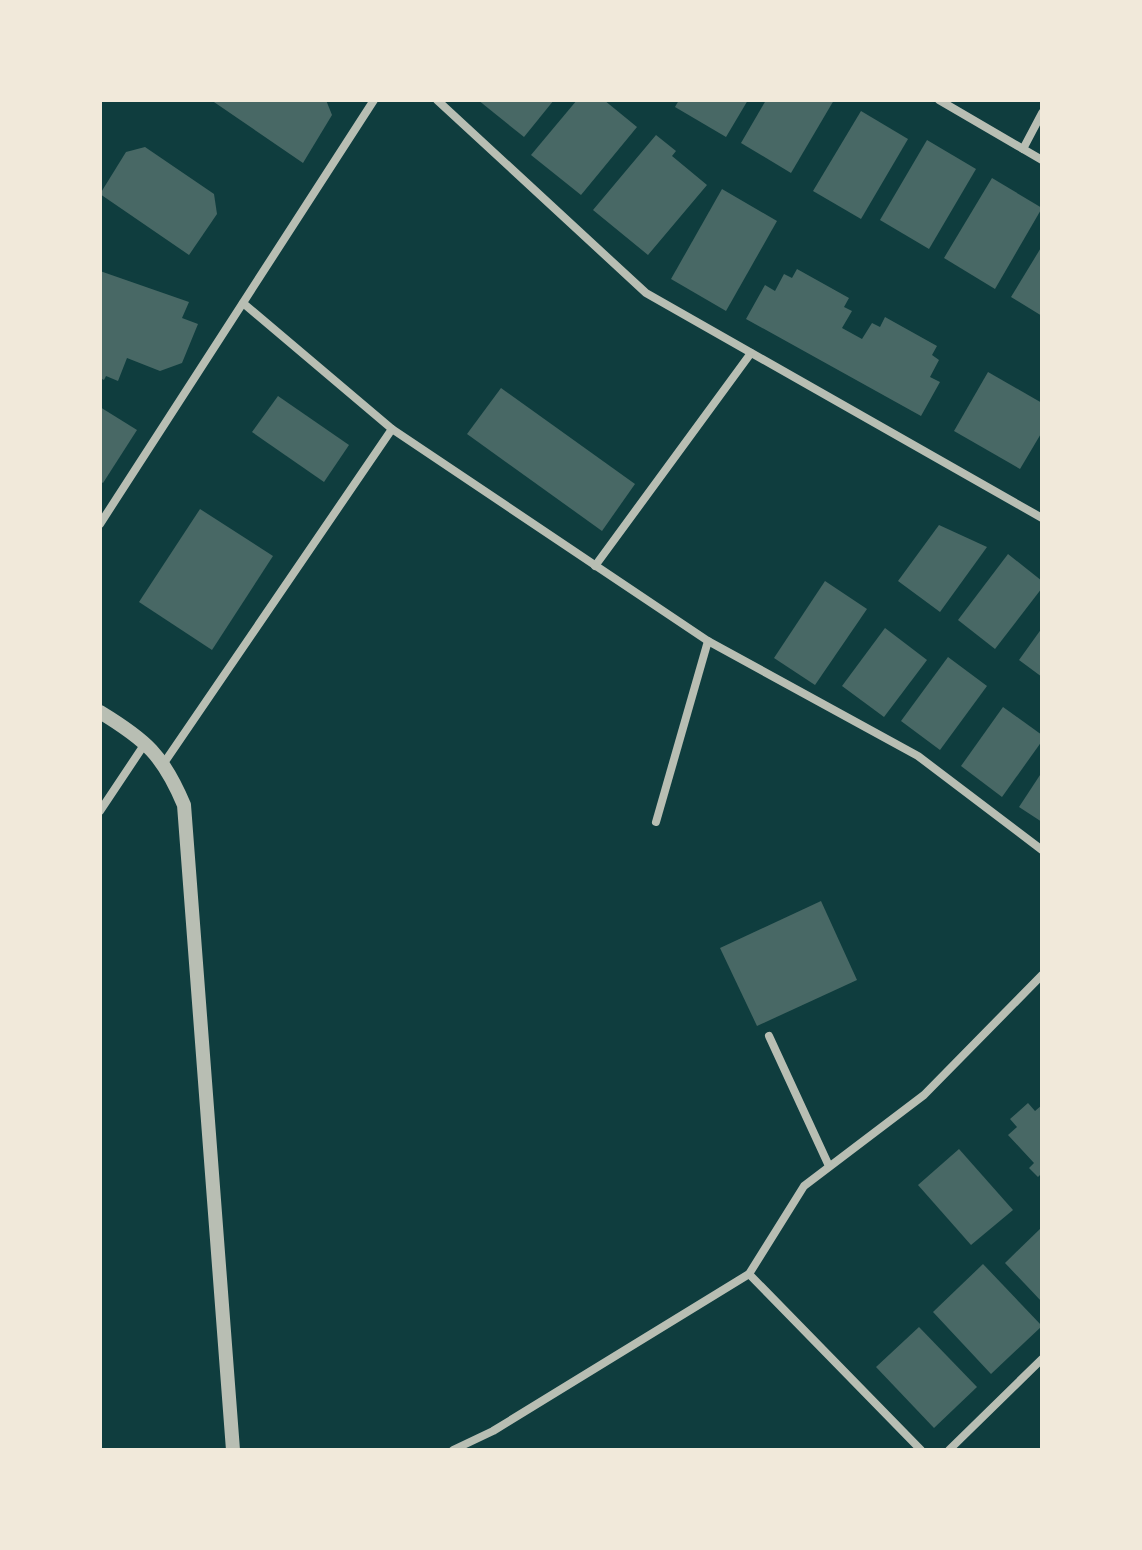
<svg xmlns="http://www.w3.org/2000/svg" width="1142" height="1550" font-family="Rubik,sans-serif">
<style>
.building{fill:#486865}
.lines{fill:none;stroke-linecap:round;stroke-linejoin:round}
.minor{stroke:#b8beb3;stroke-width:8}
.tertiary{stroke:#b8beb3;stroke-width:14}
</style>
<rect width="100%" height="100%" fill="#0f3d3e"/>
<!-- building -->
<g class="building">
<polygon points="211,100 326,100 332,115 303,163"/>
<polygon points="478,100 554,100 524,137"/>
<polygon points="577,100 604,100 637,127 581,195 531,155"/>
<polygon points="679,100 748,100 726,137 675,107"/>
<polygon points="766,100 834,100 791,173 741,143"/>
<polygon points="861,111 908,139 861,219 813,191"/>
<polygon points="656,135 676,151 672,156 707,185 648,255 593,210"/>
<polygon points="927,140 976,169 929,249 880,220"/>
<polygon points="145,147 214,194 217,214 189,255 100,194 126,152"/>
<polygon points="992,178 1042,208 995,289 944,258"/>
<polygon points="722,189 777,221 726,311 671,279"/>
<polygon points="1042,246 1042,316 1011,297"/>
<polygon points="797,269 849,298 844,307 852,311 842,328 862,339 872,323 880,327 885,317 937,346 932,355 939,360 930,377 940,382 921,416 746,319 765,285 775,291 784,274 792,278"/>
<polygon points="100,271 189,302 182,318 198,324 182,363 160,371 127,358 118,381 106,376 104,380 100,378"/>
<polygon points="988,372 1042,403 1042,432 1020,469 954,431"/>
<polygon points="501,388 635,484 602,531 467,434"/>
<polygon points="278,396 349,445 324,482 252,432"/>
<polygon points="100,407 137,430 103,483 100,481"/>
<polygon points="200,509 273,556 212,650 139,602"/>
<polygon points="939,525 987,547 940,612 898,581"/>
<polygon points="1008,554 1042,581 1042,588 995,649 958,620"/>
<polygon points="825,581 867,609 815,685 774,658"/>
<polygon points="885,628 927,660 884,717 842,686"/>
<polygon points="1042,628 1042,677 1019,660"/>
<polygon points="948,657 987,686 940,750 901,721"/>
<polygon points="1003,707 1042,735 1042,741 1002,797 961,766"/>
<polygon points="1042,772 1042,822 1019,807"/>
<polygon points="821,901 857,980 757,1026 720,948"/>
<polygon points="1028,1103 1035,1111 1042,1105 1042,1173 1038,1177 1029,1168 1034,1163 1008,1135 1017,1127 1010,1119"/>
<polygon points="959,1149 1013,1210 971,1245 918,1185"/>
<polygon points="1042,1227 1042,1302 1005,1263"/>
<polygon points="983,1264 1042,1326 991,1374 933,1312"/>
<polygon points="919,1327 977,1387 934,1428 876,1367"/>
</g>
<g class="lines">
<!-- minor -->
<g class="minor">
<polyline points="437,100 646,293 1042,518"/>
<polyline points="939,100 1042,160"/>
<polyline points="1023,149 1042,113"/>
<polyline points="243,303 392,429 708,641 918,756 1042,850"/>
<polyline points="100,524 374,100"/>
<polyline points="595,566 751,353"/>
<polyline points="164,763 392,429"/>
<polyline points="100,811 146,742"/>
<polyline points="656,822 708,641"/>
<polyline points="769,1036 829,1166"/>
<polyline points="749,1274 921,1450"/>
<polyline points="453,1450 493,1431 749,1274 804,1186 924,1095 1042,975"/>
<polyline points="949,1450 1042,1359"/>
</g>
<!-- tertiary -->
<path class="tertiary" d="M 100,712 C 146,740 163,755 184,805 L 233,1450"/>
</g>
<!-- border -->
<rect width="1142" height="1550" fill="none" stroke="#f1e9da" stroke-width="204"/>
</svg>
